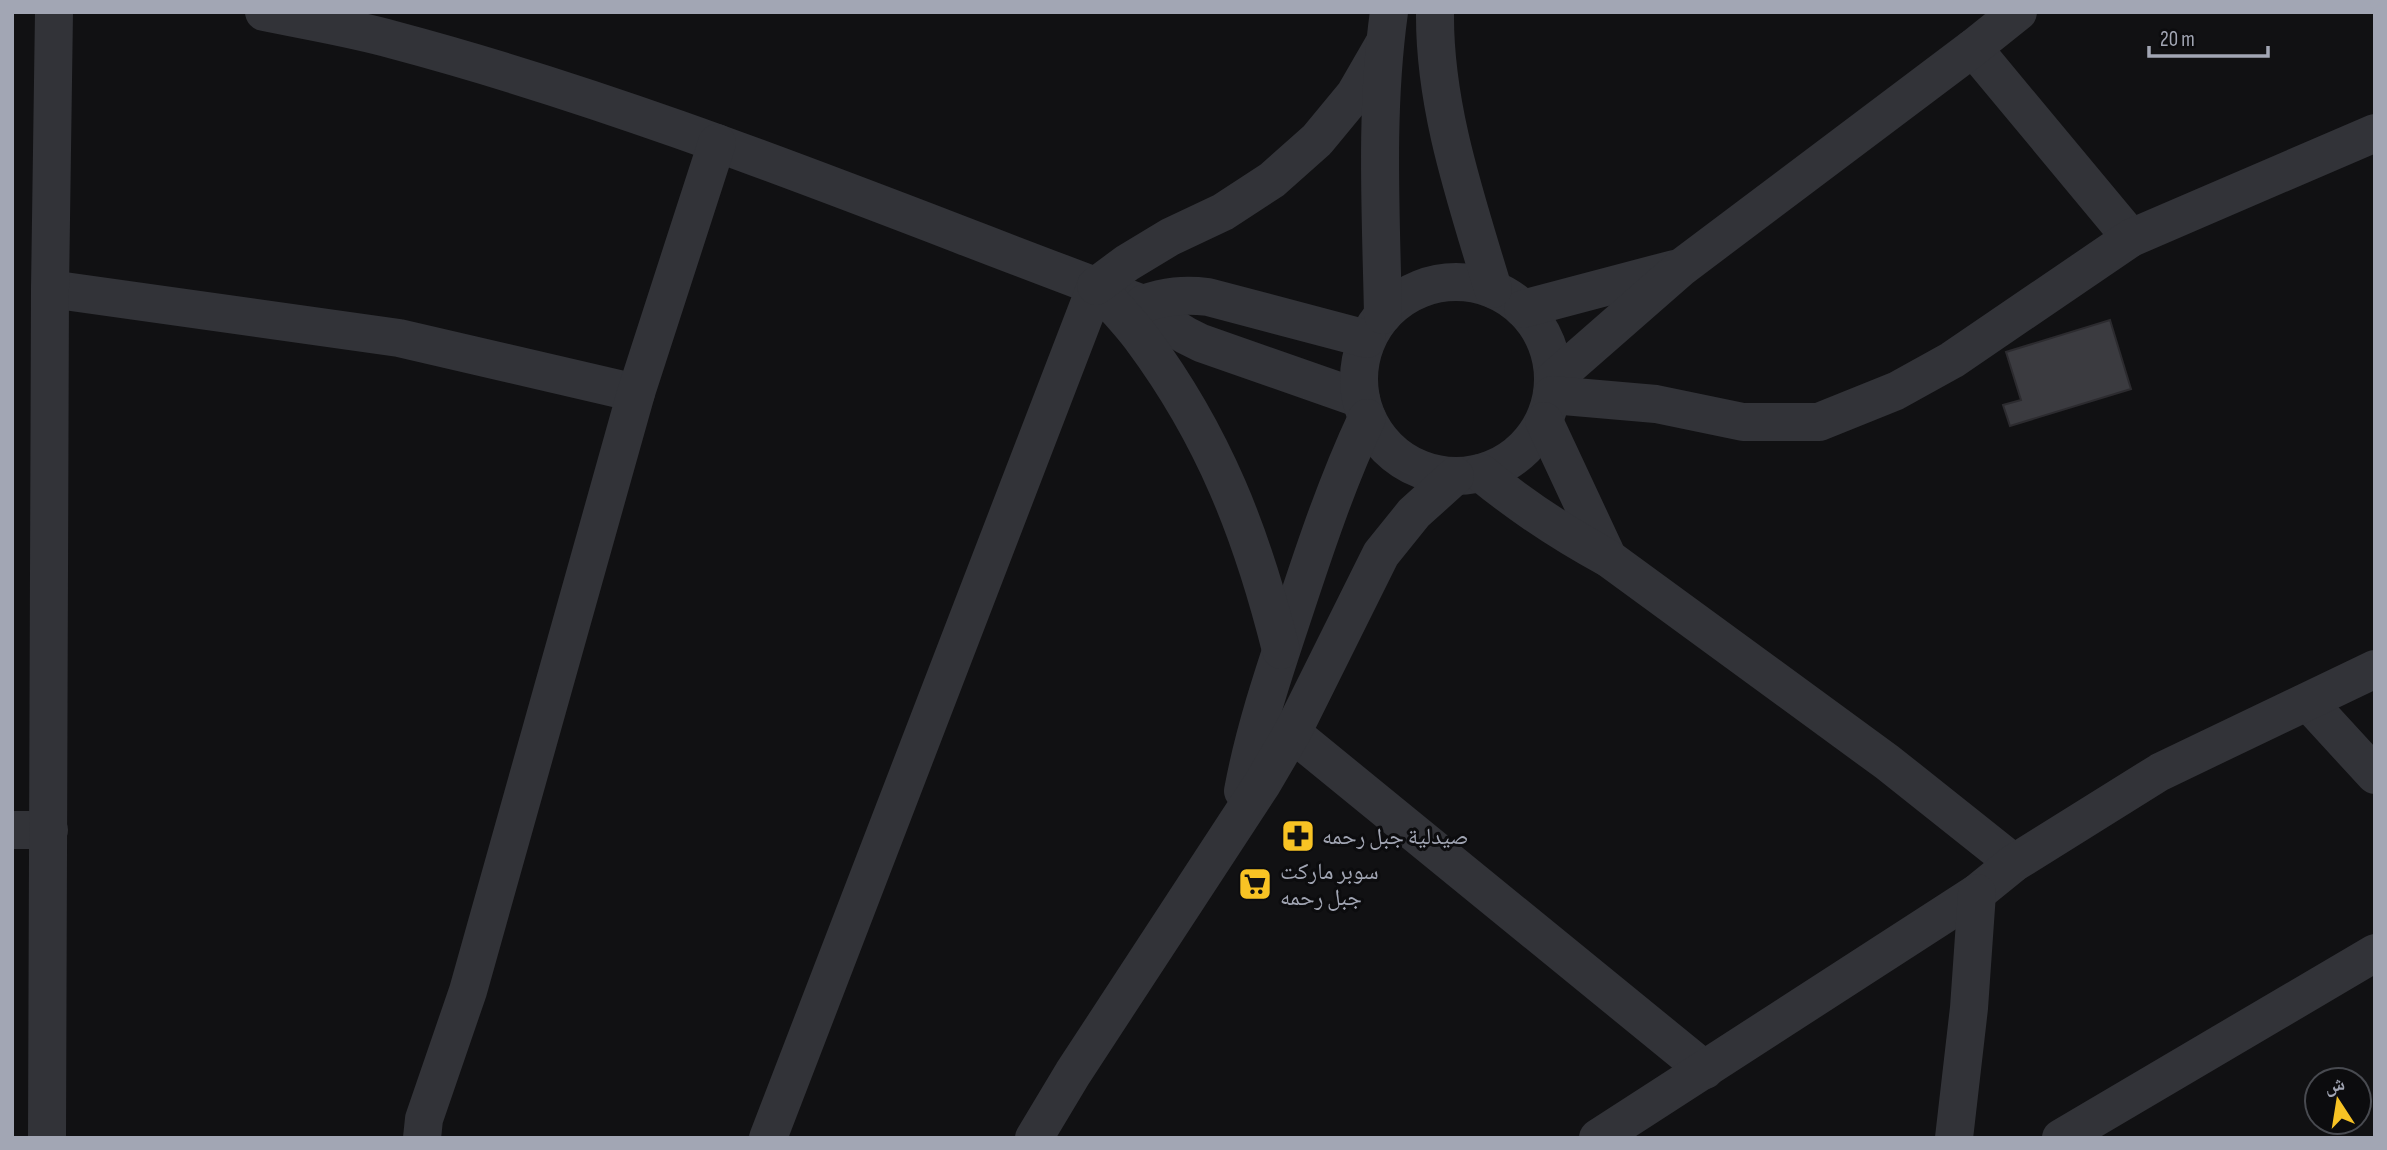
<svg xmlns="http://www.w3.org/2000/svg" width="2387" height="1150" font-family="'Sofia Sans Condensed','Noto Naskh Arabic',sans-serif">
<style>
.building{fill:#3b3b40;stroke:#2c2b2f;stroke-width:2}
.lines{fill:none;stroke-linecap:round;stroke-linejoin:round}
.minor{stroke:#323338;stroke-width:38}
.tertiary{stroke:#323338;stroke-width:38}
.labels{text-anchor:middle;stroke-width:6;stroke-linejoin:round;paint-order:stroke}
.poi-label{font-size:23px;fill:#a2a6b4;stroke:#0c0c0e;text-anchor:start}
</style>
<rect width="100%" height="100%" fill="#111113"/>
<!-- building -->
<polygon class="building" points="2110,320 2131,389 2010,426 2003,405 2021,400 2006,352"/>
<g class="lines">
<!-- minor -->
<g class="minor">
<path d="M 264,12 C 307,21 351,28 394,40 C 650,108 895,212 1143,304 C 1161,321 1179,333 1201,343 L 1361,399"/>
<polyline points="1973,48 2131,238"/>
<circle cx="1456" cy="379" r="97"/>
<polyline points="50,289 399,338 636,393"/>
<path d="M 1143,304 C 1166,296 1184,294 1208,297 L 1367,339"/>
<polyline points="1523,309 1674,269"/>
<polyline points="1554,379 1682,267 1973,48 2018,12"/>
<polyline points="1552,395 1656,404 1743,422 1819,422 1896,391 1952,360 2131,238 2375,133"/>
<polyline points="1544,421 1608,558"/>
<path d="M 1481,473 C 1521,506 1562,533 1608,558 L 1887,762 L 2014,863"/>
<polyline points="2308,702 2375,775"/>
<polyline points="1292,733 1705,1070"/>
<path d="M 1243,791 C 1254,731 1274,672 1293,615 C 1315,548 1337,482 1367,418"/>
<polyline points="12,830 49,830"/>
<polyline points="47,1138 50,289 54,12"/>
<polyline points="422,1138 424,1119 468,991 636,393 717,143"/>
<path d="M 768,1138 L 1096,286 C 1111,303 1128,320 1142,339 C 1214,436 1252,534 1281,650"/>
<polyline points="1034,1138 1073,1073 1262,784 1292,733 1381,554 1414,513 1455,476"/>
<polyline points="1598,1138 1977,893 2014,863 2160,772 2375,669"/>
<polyline points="1954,1138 1969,1008 1977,893"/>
<polyline points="2061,1138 2375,953"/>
</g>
<!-- tertiary -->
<g class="tertiary">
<path d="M 1435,12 C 1434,107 1466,199 1493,289"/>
<polyline points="1096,286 1127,263 1170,237 1223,212 1272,180 1317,140 1355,94 1385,42"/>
<path d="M 1383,315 C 1381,214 1375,112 1389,12"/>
</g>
</g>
<!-- icons -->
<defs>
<symbol id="pharmacy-square" viewBox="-11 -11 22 22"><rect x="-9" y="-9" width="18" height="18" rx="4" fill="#f8c324" stroke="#0c0c0e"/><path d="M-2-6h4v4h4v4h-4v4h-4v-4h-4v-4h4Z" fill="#111"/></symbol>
<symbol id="supermarket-square" viewBox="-11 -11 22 22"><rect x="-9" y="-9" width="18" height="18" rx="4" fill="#f8c324" stroke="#0c0c0e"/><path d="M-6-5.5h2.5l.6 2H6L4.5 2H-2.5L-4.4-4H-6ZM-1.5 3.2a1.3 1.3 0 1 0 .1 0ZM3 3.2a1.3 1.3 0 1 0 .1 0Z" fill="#111"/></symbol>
</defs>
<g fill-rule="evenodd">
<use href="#pharmacy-square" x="1279" y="817" width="38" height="38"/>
<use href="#supermarket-square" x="1236" y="865" width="38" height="38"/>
</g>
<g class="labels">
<!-- poi labels -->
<g class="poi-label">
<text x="1322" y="844">صيدلية جبل رحمه</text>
<text x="1280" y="879">سوبر ماركت<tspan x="1280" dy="26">جبل رحمه</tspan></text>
</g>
</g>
<!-- border -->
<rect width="2387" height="1150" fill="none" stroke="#a2a6b4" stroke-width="28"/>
<!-- north arrow -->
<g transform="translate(2338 1101) rotate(348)"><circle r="33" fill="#0c0c0e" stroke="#484a50" stroke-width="2"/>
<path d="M0-5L12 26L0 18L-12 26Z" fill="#f8c324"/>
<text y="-10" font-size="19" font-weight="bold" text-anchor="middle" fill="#a2a6b4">ش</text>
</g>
<!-- scale -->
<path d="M2149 46v10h119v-10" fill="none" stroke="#a2a6b4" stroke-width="3.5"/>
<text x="2160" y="46" font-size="21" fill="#a2a6b4" stroke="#0c0c0e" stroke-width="5" paint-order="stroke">20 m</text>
</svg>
